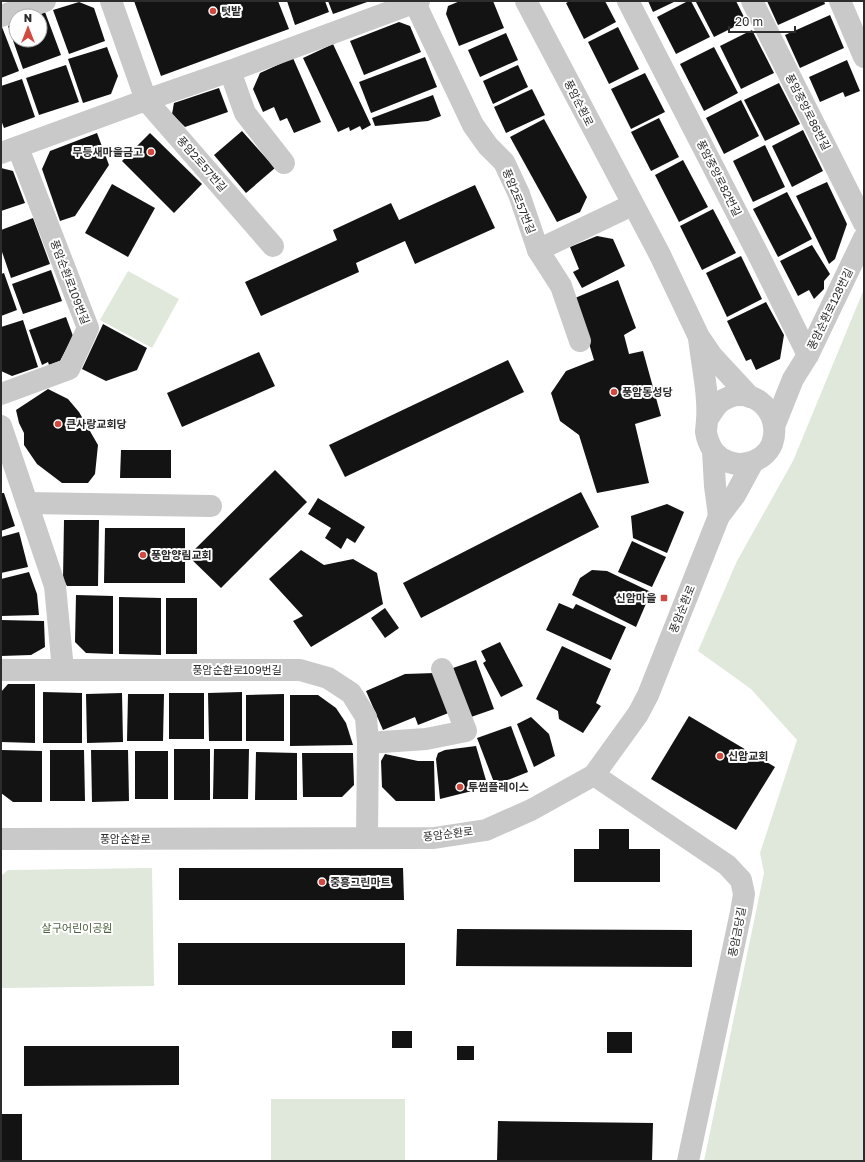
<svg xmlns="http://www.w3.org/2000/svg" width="865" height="1162" font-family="'Golos Text','Noto Sans KR',sans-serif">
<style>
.green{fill:#e0e8db}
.building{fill:#131313}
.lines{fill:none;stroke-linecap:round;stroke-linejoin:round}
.minor{stroke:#c9c9c9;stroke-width:22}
.poi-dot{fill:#d04a41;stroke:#fff;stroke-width:1.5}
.labels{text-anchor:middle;stroke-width:4;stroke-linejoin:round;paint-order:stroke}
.poi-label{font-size:11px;font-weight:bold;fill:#2c2c2c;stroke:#fff;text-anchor:start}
.street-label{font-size:11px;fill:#2c2c2c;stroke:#fff}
.park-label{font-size:11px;fill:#4b623f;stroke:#fff}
</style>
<rect width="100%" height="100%" fill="#fff"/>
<!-- green -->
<g class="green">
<polygon points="128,271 179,299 152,348 100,320"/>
<polygon points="864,289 864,1161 704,1161 764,873 760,853 797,740 751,689 698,651 737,561 793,461"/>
<polygon points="152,868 154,986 1,988 1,876 8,870"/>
<rect x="271" y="1099" width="134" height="62"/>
</g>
<!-- building -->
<g class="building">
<polygon points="134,1 278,1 289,29 161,76"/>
<polygon points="287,1 325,1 329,12 295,25"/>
<polygon points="328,1 370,1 333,14"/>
<polygon points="460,1 493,1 504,28 459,46 446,14 448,6"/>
<polygon points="570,1 605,1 616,22 584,39 566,3"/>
<polygon points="648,1 676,1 653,12"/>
<polygon points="688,1 691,1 710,37 676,54 657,17"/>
<polygon points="736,1 746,21 714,37 696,2"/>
<polygon points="767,1 824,1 825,4 778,25"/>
<polygon points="79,2 94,8 105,41 69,54 53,10"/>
<polygon points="45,12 61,55 23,69 8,26 16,23 16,40 40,40 40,16 35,16"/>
<polygon points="830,15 844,48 800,68 785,35"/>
<polygon points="399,22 410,26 421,52 364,75 350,41"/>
<polygon points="1,27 2,27 19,71 1,78"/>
<polygon points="618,27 639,69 609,84 588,42"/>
<polygon points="752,30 774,73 741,89 720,46"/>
<polygon points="506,33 518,60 480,77 468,50"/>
<polygon points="333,44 371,125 362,130 360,126 350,131 349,127 338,132 303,58"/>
<polygon points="107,47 118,76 111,94 83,103 68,59"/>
<polygon points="714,47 738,93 704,111 680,64"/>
<polygon points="425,57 437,87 371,113 359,82"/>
<polygon points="293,58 321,122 294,133 287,118 280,121 274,107 263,112 253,89 260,73"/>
<polygon points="847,60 860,91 845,97 843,92 820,102 809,77"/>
<polygon points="66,65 79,102 39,115 26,78"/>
<polygon points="518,65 528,87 493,104 483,81"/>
<polygon points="645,73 665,112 631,129 611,89"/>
<polygon points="22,79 35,117 4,128 1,120 1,86"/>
<polygon points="779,83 800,124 765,141 744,100"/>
<polygon points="219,88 228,112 185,127 172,114 174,103"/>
<polygon points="532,89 545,115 506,133 494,107"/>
<polygon points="433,95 441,116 428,121 375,126 372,118"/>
<polygon points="741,100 759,136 724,154 706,118"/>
<polygon points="659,118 679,157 651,171 631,132"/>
<polygon points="544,119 587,197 580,212 557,222 510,137"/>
<polygon points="803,130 823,171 792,187 772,146"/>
<polygon points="242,131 275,168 246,193 214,155"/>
<polygon points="97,133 109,165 75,216 60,221 42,169 50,151"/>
<polygon points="150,133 202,184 174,213 122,161"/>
<polygon points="765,145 785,187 753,202 733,161"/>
<polygon points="683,160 708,207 679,222 655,175"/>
<polygon points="1,168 13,171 25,203 1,211"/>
<polygon points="827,182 847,224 835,259 829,264 796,196"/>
<polygon points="112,184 155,208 128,257 85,233"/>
<polygon points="475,185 495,228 415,264 405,241 356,263 359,272 261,316 245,282 337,240 333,230 391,203 399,220"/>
<polygon points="787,192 812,239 778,257 753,209"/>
<polygon points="713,209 736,253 702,270 680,226"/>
<polygon points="33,218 50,264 11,278 1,249 1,230"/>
<polygon points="597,236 613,239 625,266 582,288 573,272 579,269 570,247"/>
<polygon points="812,245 830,274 824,281 824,289 814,299 809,290 798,296 780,261"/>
<polygon points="741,256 762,299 727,317 706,273"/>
<polygon points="51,270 62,301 23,314 12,284"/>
<polygon points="4,273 17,310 1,316 1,274"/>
<polygon points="618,280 636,328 624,335 629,354 643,351 661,416 635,424 649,483 597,493 579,435 560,421 551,393 566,371 594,360 575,298"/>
<polygon points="766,302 784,335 780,359 756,370 751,359 746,361 727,321"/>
<polygon points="66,317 73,336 60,361 49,365 48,362 42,365 29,330"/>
<polygon points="23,320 38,367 12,376 1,371 1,327"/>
<polygon points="103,324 147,348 137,370 106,381 82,369"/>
<polygon points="259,352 275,386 182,427 167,393"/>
<polygon points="508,360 524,392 345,477 329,445"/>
<polygon points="48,389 68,399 79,412 98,445 95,474 88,483 62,483 37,464 24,445 24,433 19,423 16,410"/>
<polygon points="121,450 171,450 171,478 120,478"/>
<polygon points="275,470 307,502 221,588 188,556"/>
<polygon points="581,492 599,527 421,618 403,583"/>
<polygon points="1,493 4,493 15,526 1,531"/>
<polygon points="318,498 365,527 355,543 347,538 341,549 325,538 331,528 308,514"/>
<polygon points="667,504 684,512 667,553 633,538 631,516"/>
<polygon points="64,520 99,520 98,586 67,586 63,579"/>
<polygon points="105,528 185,528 185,583 104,583"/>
<polygon points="19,532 28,567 1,573 1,537"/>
<polygon points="632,541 666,557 652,587 618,572"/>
<polygon points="301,550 324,565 353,559 377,573 383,604 311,647 293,621 303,616 269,579"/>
<polygon points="592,570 607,571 651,592 636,627 572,595 580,578"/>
<polygon points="29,572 37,594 39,615 1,616 1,579"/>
<polygon points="76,595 113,596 113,654 86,653 75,642"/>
<polygon points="119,597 161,598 161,655 119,654"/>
<rect x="166" y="598" width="31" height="56"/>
<polygon points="559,603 573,609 576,604 626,627 611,660 546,630"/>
<polygon points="385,608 399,628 385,638 371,618"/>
<polygon points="1,620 44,621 45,647 31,655 1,656"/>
<polygon points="500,642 523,686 501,697 483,663 486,661 481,651"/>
<polygon points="562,646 611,669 596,703 601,706 583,733 559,719 558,711 536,699"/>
<polygon points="476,660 494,709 471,717 453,668"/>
<polygon points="435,673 451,712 418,725 415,717 383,730 366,691 405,674"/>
<polygon points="8,684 35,684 35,743 1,742 1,692"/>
<polygon points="43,692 82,693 82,743 43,743"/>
<polygon points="242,692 242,741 209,741 208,693"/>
<polygon points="122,693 123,742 87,743 86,694"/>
<rect x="169" y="693" width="35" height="46"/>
<polygon points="128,694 164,694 163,741 127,741"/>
<polygon points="284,694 284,741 246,741 246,695"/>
<polygon points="290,695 318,695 336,708 346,723 353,745 290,746"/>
<polygon points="689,716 775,767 736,830 651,779"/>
<polygon points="531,717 549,734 555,756 534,767 517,724"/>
<polygon points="511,726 528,772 495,785 477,738"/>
<polygon points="476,746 488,787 440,799 436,759 438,753 445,750"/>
<rect x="174" y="749" width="36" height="51"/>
<polygon points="214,749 249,749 248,799 213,799"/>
<polygon points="1,750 42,751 42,802 13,802 1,793"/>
<polygon points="50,750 84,750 85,801 50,801"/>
<polygon points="91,750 128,750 129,801 92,802"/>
<rect x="135" y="751" width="33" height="48"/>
<polygon points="256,752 297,753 297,800 255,800"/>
<polygon points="302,753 353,753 354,785 342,797 303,797"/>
<polygon points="385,754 418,761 434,761 435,801 396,801 382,787 381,761"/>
<polygon points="599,829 629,829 629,849 660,849 660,882 574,882 574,849 599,849"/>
<polygon points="179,868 403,868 404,900 179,900"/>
<polygon points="457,929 692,930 692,967 456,966"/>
<rect x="178" y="943" width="227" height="42"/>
<rect x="392" y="1031" width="20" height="17"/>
<rect x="607" y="1032" width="25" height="21"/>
<polygon points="24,1046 179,1046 179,1085 24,1086"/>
<rect x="457" y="1046" width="17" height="14"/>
<rect x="1" y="1114" width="21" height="47"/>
<polygon points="498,1121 653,1123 652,1161 497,1161"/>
</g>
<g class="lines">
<!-- minor -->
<g class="minor">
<polyline points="111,1 146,100 273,246"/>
<polyline points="526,1 660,255 699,337 712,356 750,397"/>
<polyline points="628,1 761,260 808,355"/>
<polyline points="752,1 864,223"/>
<polyline points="840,1 864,57"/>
<polyline points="415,3 473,125 488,146 504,162 519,194 538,250 561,286 580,341"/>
<polyline points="1,16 45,1"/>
<polyline points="230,71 245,113 284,163"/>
<polyline points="1,153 146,100 230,71 419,1"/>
<polyline points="538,250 632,205"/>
<path d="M 699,338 C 701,355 704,372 706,389 C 707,399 708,410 707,420 C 707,424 706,428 706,432 C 707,439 710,446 714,452 C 722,461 735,466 747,463 C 758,461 768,454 772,444 C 784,410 747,380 719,403 C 714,408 711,414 707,420"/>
<polyline points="1,394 69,369 88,328 18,148"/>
<polyline points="775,424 793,379 808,355 864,238"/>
<polyline points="1,426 55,586 63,670"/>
<polyline points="713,451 715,486 719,516"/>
<polyline points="27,503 211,506"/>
<polyline points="1,670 300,670 328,678 351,693 366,717 368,743 367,838"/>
<polyline points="368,743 426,739 466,731 442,669"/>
<polyline points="594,775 727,865 741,880 744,894 741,912 688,1161"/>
<polyline points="1,839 434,838 486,830 531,810 594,775 638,714 648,695 719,516 735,495 753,462"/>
</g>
</g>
<!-- markers -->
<g class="poi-dot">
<circle cx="213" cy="11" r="4"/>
<circle cx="151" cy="152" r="4"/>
<circle cx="614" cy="392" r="4"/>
<circle cx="58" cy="424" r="4"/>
<circle cx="143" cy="555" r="4"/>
<rect x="660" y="594" width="8" height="8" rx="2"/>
<circle cx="720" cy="756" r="4"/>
<circle cx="460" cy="787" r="4"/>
<circle cx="322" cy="882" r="4"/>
</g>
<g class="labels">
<!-- poi labels -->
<g class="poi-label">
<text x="221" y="15">텃밭</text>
<text x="143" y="156" text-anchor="end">무등새마을금고</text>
<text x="622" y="396">풍암동성당</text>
<text x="66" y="428">큰사랑교회당</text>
<text x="151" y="559">풍암양림교회</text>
<text x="656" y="602" text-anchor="end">신암마을</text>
<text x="728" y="760">신암교회</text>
<text x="468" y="791">투썸플레이스</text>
<text x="330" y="886">중흥그린마트</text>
</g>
<!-- street labels -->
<g class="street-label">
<text transform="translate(579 103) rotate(63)" y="4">풍암순환로</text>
<text transform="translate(808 112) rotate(63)" y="4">풍암중앙로86번길</text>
<text transform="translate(202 164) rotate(49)" y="4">풍암2로57번길</text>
<text transform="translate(719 178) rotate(63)" y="4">풍암중앙로82번길</text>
<text transform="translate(519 201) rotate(68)" y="4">풍암2로57번길</text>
<text transform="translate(70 282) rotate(69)" y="4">풍암순환로109번길</text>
<text transform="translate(830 309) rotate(-64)" y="4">풍암순환로128번길</text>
<text transform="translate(682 609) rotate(-68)" y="4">풍암순환로</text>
<text x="237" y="674">풍암순환로109번길</text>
<text transform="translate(448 834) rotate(-7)" y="4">풍암순환로</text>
<text x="125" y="843">풍암순환로</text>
<text transform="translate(737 932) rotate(-79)" y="4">풍암금당길</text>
</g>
<!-- park labels -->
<g class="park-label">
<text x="77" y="932">살구어린이공원</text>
</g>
</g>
<!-- border -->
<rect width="865" height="1162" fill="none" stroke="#2c2c2c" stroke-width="4"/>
<!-- north arrow -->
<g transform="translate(28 28)"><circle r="19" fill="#ffffff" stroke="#ababab"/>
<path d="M0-3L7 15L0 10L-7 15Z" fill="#d04a41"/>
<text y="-6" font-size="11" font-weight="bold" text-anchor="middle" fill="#2c2c2c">N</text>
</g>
<!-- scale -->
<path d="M729 26v6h66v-6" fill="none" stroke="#2c2c2c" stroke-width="2"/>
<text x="735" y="26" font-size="12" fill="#2c2c2c" stroke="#ffffff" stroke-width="3" paint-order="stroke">20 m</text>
</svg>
